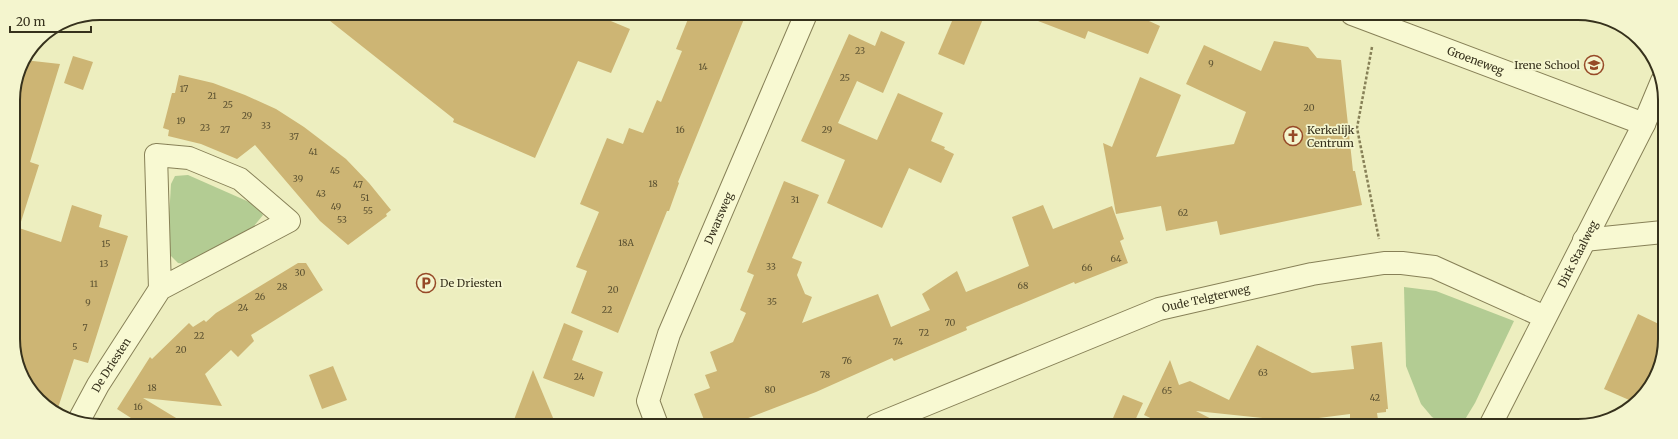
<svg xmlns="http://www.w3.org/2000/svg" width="1678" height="439" font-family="Merriweather,serif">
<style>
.green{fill:#b3cc93}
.building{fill:#cdb574}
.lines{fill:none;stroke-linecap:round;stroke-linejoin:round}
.minor-casing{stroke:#878057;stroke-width:24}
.path{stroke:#878057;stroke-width:2.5;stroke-dasharray:3 2;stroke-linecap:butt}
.minor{stroke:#f8f9d2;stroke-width:22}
.labels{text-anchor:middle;stroke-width:3.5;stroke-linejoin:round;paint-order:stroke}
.number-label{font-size:9px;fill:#5c5232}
.street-label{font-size:11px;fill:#36311c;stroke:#f4f5ce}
.poi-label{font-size:11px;fill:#36311c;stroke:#f4f5ce;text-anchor:start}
.rim{fill:none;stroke:#36311c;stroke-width:2}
</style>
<rect width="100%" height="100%" fill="#edeebf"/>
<!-- green -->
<g class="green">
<polygon points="188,175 256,205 263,215 254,226 192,265 178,263 167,252 171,184 175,176"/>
<polygon points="1404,287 1436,291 1514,321 1475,403 1461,426 1447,426 1432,417 1421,404 1406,366"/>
</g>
<!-- building -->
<g class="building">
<polygon points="320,13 594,14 630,29 611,73 578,61 535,158 453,122 454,119"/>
<polygon points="690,14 746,14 678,182 679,183 669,211 667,211 618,333 571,313 587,271 576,267 599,212 580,204 607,138 623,144 629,128 643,133 657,100 661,102 682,51 676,49"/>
<polygon points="955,14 985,14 964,65 938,54"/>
<polygon points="1025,14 1152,14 1149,21 1160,26 1148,54 1088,31 1085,39 1025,16"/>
<polygon points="881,31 905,42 883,93 857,81 838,123 877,140 898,93 943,113 931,141 945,147 944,149 954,154 941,183 909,168 882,228 827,203 845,160 801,141 849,34 875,46"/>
<polygon points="1274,41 1308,47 1317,58 1341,60 1353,171 1355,171 1362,205 1220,235 1217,221 1166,231 1161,206 1116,214 1103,143 1112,147 1140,77 1181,95 1156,157 1234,144 1246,112 1186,84 1204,45 1261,71"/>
<polygon points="73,56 93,62 83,90 64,83"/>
<polygon points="24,60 60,64 30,162 39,165 19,228 61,242 72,205 102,215 99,227 128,236 88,363 74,359 57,411 38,400 15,356 14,242 18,230 14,229 13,94 20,66"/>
<polygon points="179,75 213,83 245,95 276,109 304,127 346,159 369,183 391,210 386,214 387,216 348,245 320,221 255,145 237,159 201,144 168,136 169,130 163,128 172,93 175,93"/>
<polygon points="784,181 819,195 792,258 802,262 797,275 805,294 812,297 802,323 878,294 891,327 930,310 922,294 957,271 966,292 1029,266 1012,217 1043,205 1053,229 1112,206 1124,239 1120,241 1128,263 1075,284 1074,282 966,327 967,330 894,361 892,358 816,392 730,425 706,425 694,394 710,388 705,375 717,371 710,352 733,342 746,313 740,310 754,275 747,272"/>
<polygon points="298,263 306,263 323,290 251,335 254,341 238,357 231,350 205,374 222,406 143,398 186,424 128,424 131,418 117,409 150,357 152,359 189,323 193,327 204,320 206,322 216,313"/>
<polygon points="1638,314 1663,326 1663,356 1636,403 1604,389"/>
<polygon points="564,323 583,331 572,360 603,372 594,397 543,378"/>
<polygon points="1382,342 1388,409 1386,409 1386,412 1377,413 1379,426 1350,426 1350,414 1311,419 1310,423 1196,411 1223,425 1165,425 1144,415 1170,360 1179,385 1190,381 1229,400 1257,345 1312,373 1354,369 1351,346"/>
<polygon points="333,366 347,400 322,409 309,375"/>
<polygon points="533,370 556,425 512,425"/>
<polygon points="1123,395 1143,403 1133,425 1110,425"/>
</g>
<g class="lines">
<defs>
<g id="minor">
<path id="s1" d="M 1352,14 L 1644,124"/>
<polyline points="1584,240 1663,232"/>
<path id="s2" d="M 78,422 L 98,385 L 160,289 L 289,221 L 240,179 L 189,158 L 156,155 L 160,289"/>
<path id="s3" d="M 657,425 L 648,401 L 669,334 L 806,14"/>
<path id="s4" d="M 876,425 L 1159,309 L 1312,274 L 1384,263 L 1402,263 L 1434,267 L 1545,317"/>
<path id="s5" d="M 1490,426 L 1644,124 L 1662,81"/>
</g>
</defs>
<!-- minor casing -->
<use href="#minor" class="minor-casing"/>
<!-- path -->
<polyline class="path" points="1372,47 1357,128 1379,239"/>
<!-- minor -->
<use href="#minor" class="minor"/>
</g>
<!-- icons -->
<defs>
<symbol id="school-ring" viewBox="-11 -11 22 22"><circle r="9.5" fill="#f4f5ce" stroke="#964927" stroke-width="1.5"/><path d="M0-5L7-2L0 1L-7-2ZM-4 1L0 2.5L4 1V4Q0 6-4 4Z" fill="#964927"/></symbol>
<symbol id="church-ring" viewBox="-11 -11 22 22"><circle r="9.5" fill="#f4f5ce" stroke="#964927" stroke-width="1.5"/><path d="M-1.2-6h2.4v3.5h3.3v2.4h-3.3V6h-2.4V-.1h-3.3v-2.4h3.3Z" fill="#964927"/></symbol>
<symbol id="parking-ring" viewBox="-11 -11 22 22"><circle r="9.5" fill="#f4f5ce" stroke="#964927" stroke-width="1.5"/><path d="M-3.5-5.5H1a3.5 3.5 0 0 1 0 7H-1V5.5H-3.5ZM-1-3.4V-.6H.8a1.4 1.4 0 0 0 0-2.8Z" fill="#964927"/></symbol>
</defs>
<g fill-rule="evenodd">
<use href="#school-ring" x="1583" y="54" width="22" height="22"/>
<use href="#church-ring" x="1282" y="125" width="22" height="22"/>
<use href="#parking-ring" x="415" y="272" width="22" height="22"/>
</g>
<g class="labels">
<!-- number labels -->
<g class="number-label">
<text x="860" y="54">23</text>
<text x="1211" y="67">9</text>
<text x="703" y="70">14</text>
<text x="845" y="81">25</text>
<text x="184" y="92">17</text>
<text x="212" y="99">21</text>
<text x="228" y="108">25</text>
<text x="1309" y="111">20</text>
<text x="247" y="119">29</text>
<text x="181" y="124">19</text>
<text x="266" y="129">33</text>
<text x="205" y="131">23</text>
<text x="225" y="133">27</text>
<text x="680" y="133">16</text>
<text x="827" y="133">29</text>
<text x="294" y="140">37</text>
<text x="313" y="155">41</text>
<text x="335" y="174">45</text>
<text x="298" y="182">39</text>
<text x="653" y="187">18</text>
<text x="358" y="188">47</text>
<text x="321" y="197">43</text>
<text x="365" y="201">51</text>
<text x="795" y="203">31</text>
<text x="336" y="210">49</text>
<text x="368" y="214">55</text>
<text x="1183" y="216">62</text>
<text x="342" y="223">53</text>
<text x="626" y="246">18A</text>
<text x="106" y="247">15</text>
<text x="1116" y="262">64</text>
<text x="104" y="267">13</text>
<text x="771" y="270">33</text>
<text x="1087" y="271">66</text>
<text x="300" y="276">30</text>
<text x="94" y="287">11</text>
<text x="1023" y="289">68</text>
<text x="282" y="290">28</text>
<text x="613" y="293">20</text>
<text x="260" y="300">26</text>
<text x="772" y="305">35</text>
<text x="88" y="306">9</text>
<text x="243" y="311">24</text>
<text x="607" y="313">22</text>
<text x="950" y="326">70</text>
<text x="85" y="331">7</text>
<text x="924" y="336">72</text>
<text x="199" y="339">22</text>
<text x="898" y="345">74</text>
<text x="75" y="350">5</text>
<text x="181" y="353">20</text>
<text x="847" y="364">76</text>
<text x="1263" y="376">63</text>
<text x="825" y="378">78</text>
<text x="579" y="380">24</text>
<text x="152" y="391">18</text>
<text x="770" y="393">80</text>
<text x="1167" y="394">65</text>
<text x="1375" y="401">42</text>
<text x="138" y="410">16</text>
</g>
<!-- street labels -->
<g class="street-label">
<text dy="4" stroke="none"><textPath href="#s1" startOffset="132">Groeneweg</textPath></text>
<text dy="4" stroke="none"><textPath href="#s3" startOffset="222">Dwarsweg</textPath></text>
<text dy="4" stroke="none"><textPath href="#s5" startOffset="193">Dirk Staalweg</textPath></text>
<text dy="4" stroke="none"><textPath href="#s4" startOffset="354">Oude Telgterweg</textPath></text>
<text dy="4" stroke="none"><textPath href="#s2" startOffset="66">De Driesten</textPath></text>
</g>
<!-- poi labels -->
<g class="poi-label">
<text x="1580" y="69" text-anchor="end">Irene School</text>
<text x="1307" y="134">Kerkelijk<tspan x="1307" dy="13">Centrum</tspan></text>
<text x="440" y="287">De Driesten</text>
</g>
</g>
<!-- crop -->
<path d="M0 0H1678V439H0ZM100 20H1578A80 80 0 0 1 1658 100V339A80 80 0 0 1 1578 419H100A80 80 0 0 1 20 339V100A80 80 0 0 1 100 20Z" fill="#f4f5ce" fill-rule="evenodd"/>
<path class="rim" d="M100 20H1578A80 80 0 0 1 1658 100V339A80 80 0 0 1 1578 419H100A80 80 0 0 1 20 339V100A80 80 0 0 1 100 20Z"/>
<!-- scale -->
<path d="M10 26v6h81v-6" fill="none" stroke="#36311c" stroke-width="2"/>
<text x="16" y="26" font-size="12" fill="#36311c" stroke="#f4f5ce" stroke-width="3" paint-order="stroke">20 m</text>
</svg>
